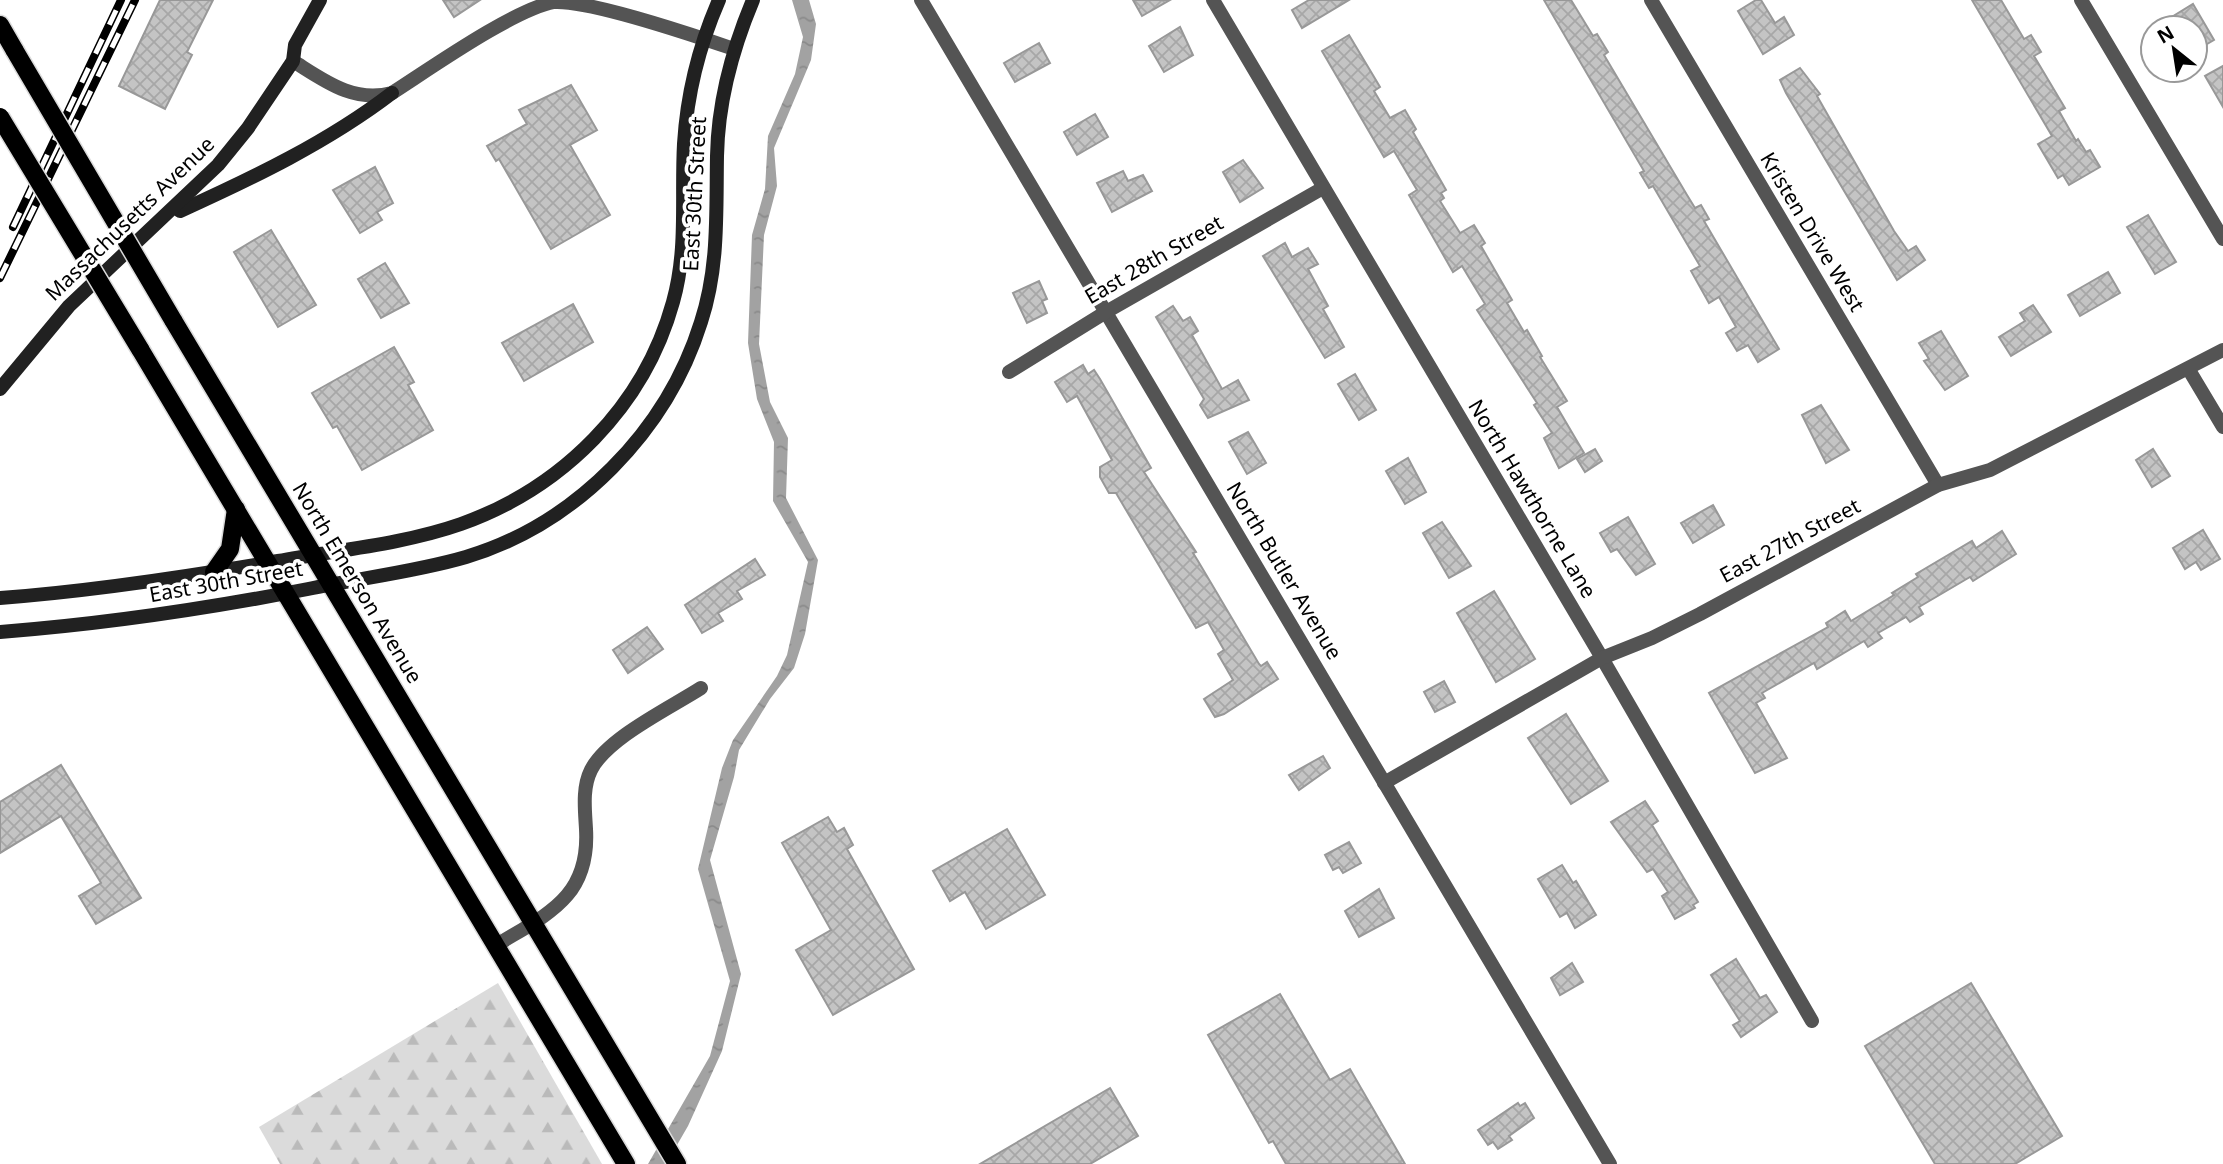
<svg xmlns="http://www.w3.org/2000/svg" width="2223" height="1164" font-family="'Noto Sans',sans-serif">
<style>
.forest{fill:url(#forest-firs)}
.water{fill:url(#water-ripples)}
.building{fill:url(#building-cross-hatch);stroke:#989898;stroke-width:2}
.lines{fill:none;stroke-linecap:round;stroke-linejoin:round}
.primary-casing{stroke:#dbdbdb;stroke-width:21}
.minor{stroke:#545454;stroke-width:14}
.secondary{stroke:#212121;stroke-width:14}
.primary{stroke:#000;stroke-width:18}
.rail-casing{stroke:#000;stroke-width:8}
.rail{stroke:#fff;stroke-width:5;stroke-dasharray:16;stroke-linecap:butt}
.primary-bridge-casing{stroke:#dbdbdb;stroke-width:21;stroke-linecap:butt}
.primary-bridge{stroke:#000;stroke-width:18}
.labels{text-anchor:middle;stroke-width:7;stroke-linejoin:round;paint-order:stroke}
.street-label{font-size:21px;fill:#000;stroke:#fff}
</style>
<defs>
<pattern id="forest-firs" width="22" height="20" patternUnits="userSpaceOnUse" patternTransform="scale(1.75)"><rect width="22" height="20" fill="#dbdbdb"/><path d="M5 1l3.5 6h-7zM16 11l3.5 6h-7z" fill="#bababa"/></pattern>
<pattern id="water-ripples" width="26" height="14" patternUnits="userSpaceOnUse" patternTransform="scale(1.75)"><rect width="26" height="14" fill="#a2a2a2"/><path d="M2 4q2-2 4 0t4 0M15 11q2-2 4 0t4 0" fill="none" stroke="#8a8a8a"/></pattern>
<pattern id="building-cross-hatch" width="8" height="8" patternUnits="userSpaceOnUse" patternTransform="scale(1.75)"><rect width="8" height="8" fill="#c4c4c4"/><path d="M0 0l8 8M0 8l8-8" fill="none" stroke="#a7a7a7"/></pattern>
</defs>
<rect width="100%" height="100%" fill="#fff"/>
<!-- forest -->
<polygon class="forest" points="498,983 602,1164 280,1164 259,1127"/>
<!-- water -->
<polygon class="water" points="792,0 809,0 816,24 811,60 774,148 777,186 764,235 759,344 770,402 788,438 786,498 818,560 805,634 794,668 770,699 739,750 734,777 710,860 741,974 722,1051 688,1126 666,1164 648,1164 710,1056 730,981 698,869 722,768 733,740 777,676 787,655 808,562 773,501 774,442 757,399 748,343 752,235 765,189 768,136 795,74 803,37"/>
<!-- building -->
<g class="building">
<polygon points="160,0 213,0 187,52 192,55 165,109 119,86"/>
<polygon points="443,0 480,0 454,17"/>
<polygon points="1133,0 1170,0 1142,16"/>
<polygon points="1309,0 1349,0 1302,28 1292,10"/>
<polygon points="1544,0 1571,0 1593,36 1597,34 1608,52 1604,55 1687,195 1695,208 1701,205 1709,219 1704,221 1779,349 1758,362 1748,345 1737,351 1726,333 1736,327 1719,297 1709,303 1691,271 1700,266 1653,186 1649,188 1640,173 1644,171"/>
<polygon points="1756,0 1761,0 1775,23 1784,17 1794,35 1763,54 1738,11"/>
<polygon points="1972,0 2001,0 2024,39 2031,35 2041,52 2034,56 2065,108 2059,111 2076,141 2078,139 2086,152 2090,150 2100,167 2069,185 2063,175 2058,178 2038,144 2052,136"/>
<polygon points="2193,4 2214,40 2195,51 2195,28 2176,28 2170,18"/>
<polygon points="1180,27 1193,55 1164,72 1149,46"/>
<polygon points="1349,35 1380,87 1374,91 1390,118 1405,110 1416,129 1413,132 1446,190 1441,193 1444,198 1440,201 1460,233 1474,225 1485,243 1481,246 1512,300 1507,303 1524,332 1527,330 1542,356 1540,357 1567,401 1557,407 1584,453 1559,468 1544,438 1552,433 1534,405 1537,403 1477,310 1485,304 1462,266 1453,272 1409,195 1417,190 1394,151 1384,157 1322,51"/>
<polygon points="1039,43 1050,63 1015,82 1004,63"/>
<polygon points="2223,66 2223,107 2205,76"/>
<polygon points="1800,68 1820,94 1817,96 1894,231 1908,251 1916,246 1925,260 1897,280 1786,93 1780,80"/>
<polygon points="571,85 597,130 570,145 610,215 551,249 499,159 496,161 487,146 527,124 519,110"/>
<polygon points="1095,114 1108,137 1077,155 1064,132"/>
<polygon points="1243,160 1263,188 1240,202 1223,172"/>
<polygon points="375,167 393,203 377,212 382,220 360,233 333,190"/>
<polygon points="1123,171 1128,181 1143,175 1152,191 1112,212 1097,183"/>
<polygon points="2148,215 2176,262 2155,274 2127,227"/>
<polygon points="271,230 316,305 278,327 234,252"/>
<polygon points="1285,243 1292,257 1308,248 1318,264 1308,269 1328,306 1323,309 1344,347 1325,358 1263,256"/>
<polygon points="385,263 409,303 381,318 358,279"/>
<polygon points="2108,272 2120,293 2080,316 2068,295"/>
<polygon points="1039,281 1047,299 1042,301 1047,313 1027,323 1013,293"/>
<polygon points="573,304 593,342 524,381 502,343"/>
<polygon points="2033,305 2051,332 2011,356 1999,337 2025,321 2020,313"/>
<polygon points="1173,306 1183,321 1190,317 1198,331 1192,335 1222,389 1238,380 1249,400 1208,418 1200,405 1204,399 1156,317"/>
<polygon points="1941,331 1968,376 1945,390 1924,361 1929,359 1919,343"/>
<polygon points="394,347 414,382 408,385 433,430 362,470 337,426 333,428 312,393"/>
<polygon points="1083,365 1088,374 1094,370 1100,379 1151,468 1144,472 1196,552 1193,553 1198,561 1259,664 1261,666 1267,662 1278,679 1224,714 1215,717 1204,699 1233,680 1218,654 1224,650 1208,622 1196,628 1116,493 1109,493 1100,477 1100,467 1112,460 1077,396 1067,402 1055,382"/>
<polygon points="1355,374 1376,410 1359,420 1338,384"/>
<polygon points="1821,405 1849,450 1826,463 1802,415"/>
<polygon points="1248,432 1266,463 1247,474 1229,442"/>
<polygon points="1595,449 1602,461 1585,472 1577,459"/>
<polygon points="2153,449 2170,476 2152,487 2136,460"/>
<polygon points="1408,458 1426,492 1405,504 1386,471"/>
<polygon points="1713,505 1724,525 1693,543 1681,523"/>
<polygon points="1628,517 1655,564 1636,575 1617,549 1611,552 1600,533"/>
<polygon points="1442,522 1471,566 1449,578 1423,533"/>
<polygon points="2203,530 2220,559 2201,570 2196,562 2185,569 2173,548"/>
<polygon points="2002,531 2016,554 1973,581 1970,577 1919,607 1923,614 1910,622 1906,617 1878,633 1882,638 1868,647 1864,641 1817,669 1814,663 1762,693 1765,698 1756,703 1787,758 1755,773 1709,693 1828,627 1826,623 1845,611 1851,621 1894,595 1892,593 1918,577 1916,574 1972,541 1976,548"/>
<polygon points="755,559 765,575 737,591 742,599 718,613 723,621 702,633 685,605"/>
<polygon points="1494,591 1535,659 1496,682 1457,613"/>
<polygon points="647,627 663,649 628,673 613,650"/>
<polygon points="1444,681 1455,702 1435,712 1424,692"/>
<polygon points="1566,714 1608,781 1571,804 1528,738"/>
<polygon points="1323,756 1330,768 1299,790 1289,775"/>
<polygon points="61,765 141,898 96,924 79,896 101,883 61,816 0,853 0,802"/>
<polygon points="1645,801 1658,821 1652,825 1698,902 1693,905 1695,908 1675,919 1662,896 1668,892 1653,869 1647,872 1611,822"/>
<polygon points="828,817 837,832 844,828 853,845 847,849 914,969 833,1015 796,950 831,930 782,843"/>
<polygon points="1007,829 1045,895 986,929 965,892 950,901 933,871"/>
<polygon points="1349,842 1361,863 1343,873 1339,867 1333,870 1325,855"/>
<polygon points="1562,865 1573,883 1576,881 1596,915 1575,928 1567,913 1560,917 1538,879"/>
<polygon points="1379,889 1394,918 1359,937 1345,911"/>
<polygon points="1736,959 1760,998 1766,995 1777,1012 1741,1037 1733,1025 1740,1021 1711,975"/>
<polygon points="1572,963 1583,982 1560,995 1551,978"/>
<polygon points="1971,983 2062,1136 2015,1164 1935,1164 1865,1046"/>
<polygon points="1280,994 1330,1080 1350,1069 1405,1164 1286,1164 1273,1141 1269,1143 1208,1035"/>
<polygon points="1110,1088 1138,1136 1090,1164 980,1164"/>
<polygon points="1518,1103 1520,1106 1525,1103 1534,1118 1509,1136 1512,1140 1498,1149 1493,1142 1488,1145 1478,1130"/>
</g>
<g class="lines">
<defs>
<g id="primary">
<polyline points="0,25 15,51"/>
<polyline points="173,320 677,1164"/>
<polyline points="140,349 626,1164"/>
<polyline points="214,572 230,549 236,509"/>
</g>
</defs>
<!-- primary casing -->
<use href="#primary" class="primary-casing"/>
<!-- minor -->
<g class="minor">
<polyline points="921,0 1610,1164"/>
<polyline points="1213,0 1602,658 1812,1021"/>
<polyline points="1651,0 1938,485"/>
<polyline points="2081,0 2223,239"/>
<path d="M 293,61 C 325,81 353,103 392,93 C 431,68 513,10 554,2 C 590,0 696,36 734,49"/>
<polyline points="2189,370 2223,427"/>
<polyline points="1009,372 1106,312 1323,188"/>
<polyline points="1384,783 1602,658 1652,638 1700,614 1938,485 1990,470 2223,350"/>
<path d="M 495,946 C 547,914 590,898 586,829 C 585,810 582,788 591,770 C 607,738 670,708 701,688"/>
</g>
<!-- secondary -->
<g class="secondary">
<path d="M 180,211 C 253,178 328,142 392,93"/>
<polyline points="0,389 69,306 218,165 248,128 293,61 295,45 320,0"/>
<path d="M 0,598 C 94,591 185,577 278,561 C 338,550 404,544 461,524 C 562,488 644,407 673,302 C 688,249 681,198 684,144 C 687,94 699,46 719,0"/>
<path d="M 0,632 C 104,624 205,609 308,589 C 360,578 415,572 466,557 C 576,524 667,431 701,322 C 719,267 716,213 717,156 C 718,102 732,50 753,0"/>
</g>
<!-- primary -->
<use href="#primary" class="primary"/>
<defs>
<g id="rail">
<polyline points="13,227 121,0"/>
<polyline points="0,278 135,0"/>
</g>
</defs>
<!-- rail casing -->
<use href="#rail" class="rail-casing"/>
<!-- rail -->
<use href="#rail" class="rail"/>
<defs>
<g id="primary-bridge">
<polyline points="15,51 173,320"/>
<polyline points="0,117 140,349"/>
</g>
</defs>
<!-- primary-bridge casing -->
<use href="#primary-bridge" class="primary-bridge-casing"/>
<!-- primary-bridge -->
<use href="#primary-bridge" class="primary-bridge"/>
</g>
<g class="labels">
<!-- street labels -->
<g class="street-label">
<text transform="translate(695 194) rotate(-87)" y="7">East 30th Street</text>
<text transform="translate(130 219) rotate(-44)" y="7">Massachusetts Avenue</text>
<text transform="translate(1812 232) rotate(59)" y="7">Kristen Drive West</text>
<text transform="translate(1154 260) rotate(-30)" y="7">East 28th Street</text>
<text transform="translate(1532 499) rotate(59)" y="7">North Hawthorne Lane</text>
<text transform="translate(1790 541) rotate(-28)" y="7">East 27th Street</text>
<text transform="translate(1284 571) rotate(59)" y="7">North Butler Avenue</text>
<text transform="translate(226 582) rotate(-10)" y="7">East 30th Street</text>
<text transform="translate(357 583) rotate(59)" y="7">North Emerson Avenue</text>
</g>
</g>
<!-- north arrow -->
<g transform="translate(2174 49) rotate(330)"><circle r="33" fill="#ffffff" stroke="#999999" stroke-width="2"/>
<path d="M0-5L12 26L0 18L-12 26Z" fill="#000000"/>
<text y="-10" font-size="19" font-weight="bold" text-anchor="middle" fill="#000000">N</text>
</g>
</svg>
